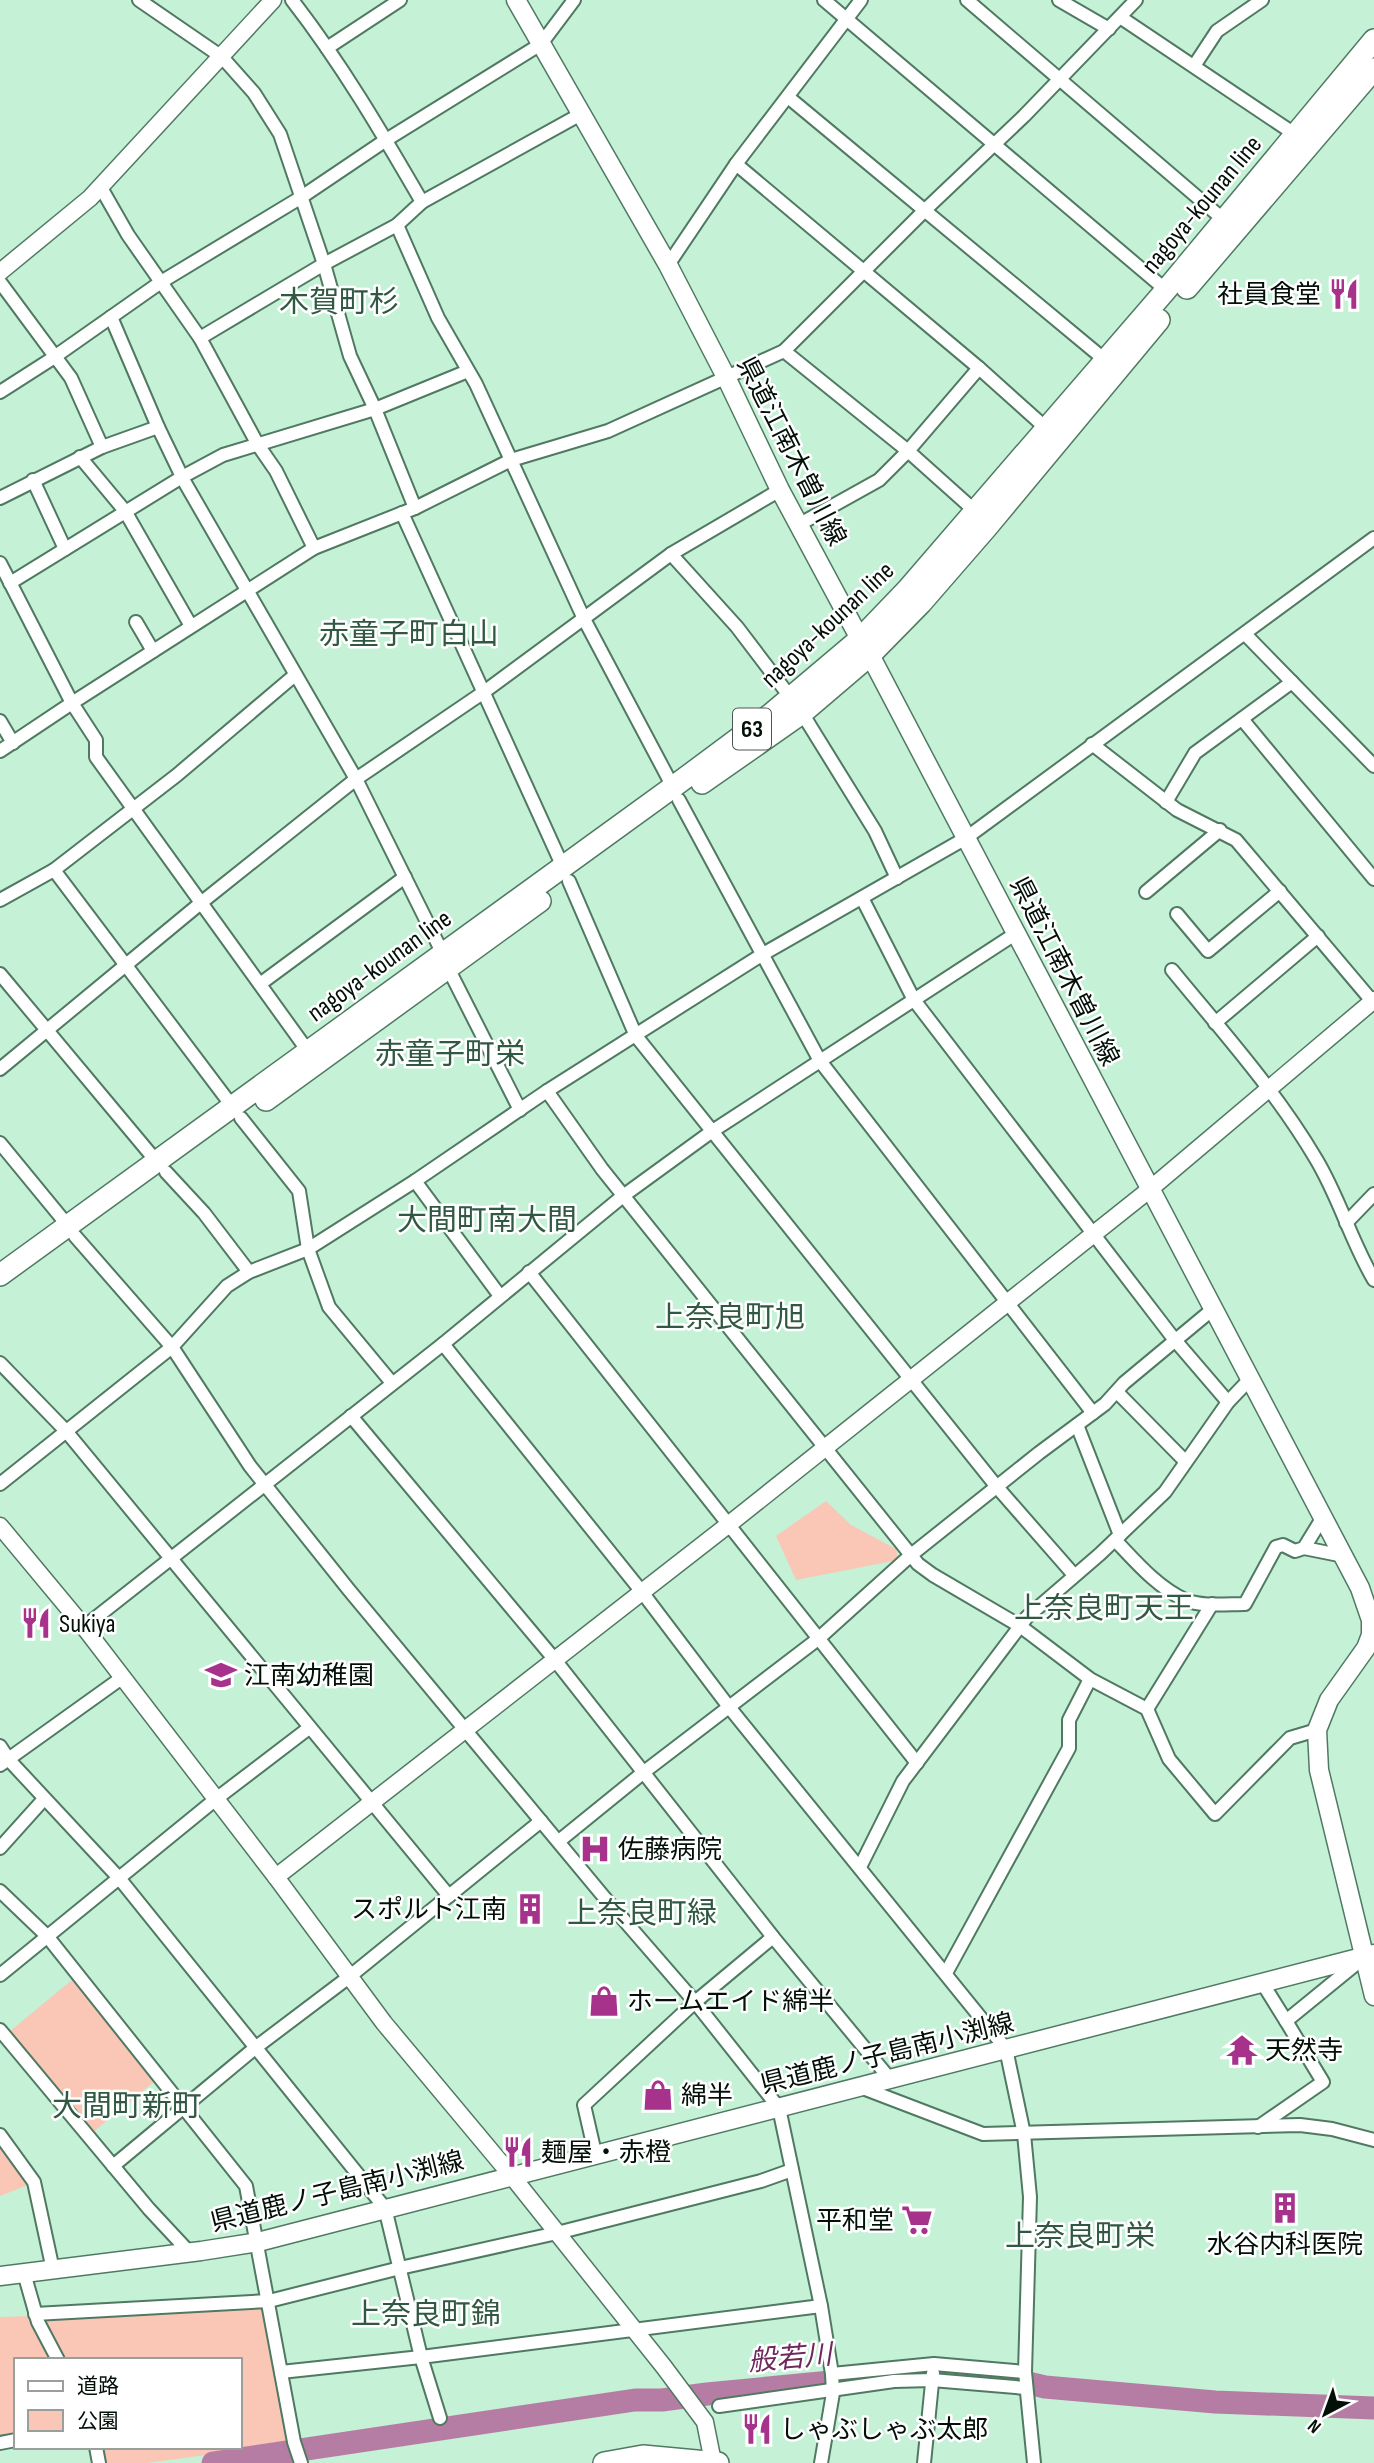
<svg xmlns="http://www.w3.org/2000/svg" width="1374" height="2463" font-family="'Sofia Sans Condensed','Noto Sans JP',sans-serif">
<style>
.green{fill:#fac6b5}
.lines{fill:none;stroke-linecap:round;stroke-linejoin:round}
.river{stroke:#b67da4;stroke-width:23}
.minor-casing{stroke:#507962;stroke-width:16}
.tertiary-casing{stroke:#507962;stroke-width:19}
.secondary-casing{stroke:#507962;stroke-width:21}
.primary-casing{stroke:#507962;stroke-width:24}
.minor{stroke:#fff;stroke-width:12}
.tertiary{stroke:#fff;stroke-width:16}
.secondary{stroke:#fff;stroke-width:18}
.primary{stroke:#fff;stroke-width:21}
.labels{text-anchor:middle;stroke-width:5;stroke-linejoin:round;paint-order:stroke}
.shield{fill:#fff;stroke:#4e5852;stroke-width:2}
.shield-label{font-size:24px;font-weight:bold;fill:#021008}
.street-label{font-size:26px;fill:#021008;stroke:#fff}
.poi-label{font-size:26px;fill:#021008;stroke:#fff;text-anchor:start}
.water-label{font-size:28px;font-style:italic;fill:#6e285c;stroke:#fff}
.quarter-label{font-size:30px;fill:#305843;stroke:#fff}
</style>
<rect width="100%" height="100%" fill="#c5f1d7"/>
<!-- green -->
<g class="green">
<polygon points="826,1501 851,1525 896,1549 898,1560 796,1580 776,1536"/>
<polygon points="72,1980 155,2081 92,2133 9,2032"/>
<polygon points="0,2145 28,2185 0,2196"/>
<polygon points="263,2308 287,2444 147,2463 106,2463 104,2447 240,2447 240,2360 65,2360 43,2320"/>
<polygon points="30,2316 52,2360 16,2360 16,2435 0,2437 0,2317"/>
</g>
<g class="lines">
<!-- river -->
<polyline class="river" points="213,2463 635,2400 662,2400 707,2394 882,2377 947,2374 1012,2379 1045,2387 1215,2402 1374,2408"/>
<defs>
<g id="minor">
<polyline points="139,0 222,57 254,93 280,134 324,264 350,356 375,409 415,508"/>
<path d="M 292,0 C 341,63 382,133 422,202"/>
<polyline points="824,0 1166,290"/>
<polyline points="967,0 1224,220"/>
<polyline points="1059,0 1109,29"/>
<polyline points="1120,17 1296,135"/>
<polyline points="327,48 400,0"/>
<polyline points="1194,66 1217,31 1262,0"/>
<polyline points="788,97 1105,360"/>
<polyline points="736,164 979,368 1047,429"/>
<polyline points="100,186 128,235 200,338 258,445 276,471 314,548"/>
<polyline points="397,225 438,318 476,384 584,619 673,787"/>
<polyline points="668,265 736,164 861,0"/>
<polyline points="0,282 71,378 102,447"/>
<polyline points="111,317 158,427 184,481 356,779 443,954"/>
<polyline points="200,338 324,264 397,225 422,202 581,114"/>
<polyline points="784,351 908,451 975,511"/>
<polyline points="0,392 50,360 161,282 300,198 386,140 541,44 574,0"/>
<polyline points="80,457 125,511 191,626"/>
<polyline points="33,480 65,549"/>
<polyline points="0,498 102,447 158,427"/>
<polyline points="402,513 563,867"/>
<polyline points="800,524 879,480 908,451 979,368"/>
<polyline points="671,554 737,627 791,698"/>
<polyline points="0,563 72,703 96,740 96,757 310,1054"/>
<polyline points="10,583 182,477 223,455 375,409 468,371"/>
<polyline points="136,622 153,651"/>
<polyline points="1245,634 1374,766"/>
<polyline points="802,713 875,831 897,878"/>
<polyline points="1242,719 1374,879"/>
<polyline points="0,721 13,743"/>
<polyline points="1092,744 1177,810 1236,840 1372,1001"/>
<polyline points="0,751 72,703 314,548 415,508 511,460 608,431 784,351 925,210 1024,116 1136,0"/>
<polyline points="679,800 820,1061 1093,1413"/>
<polyline points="1166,802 1195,753 1292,682"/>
<polyline points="54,870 232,1106"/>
<polyline points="569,881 636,1036 997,1487 1074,1575"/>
<polyline points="1146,892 1220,830"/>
<polyline points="862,898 914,1000 1174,1339 1228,1402"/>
<polyline points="0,900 54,870 177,775 295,675"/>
<polyline points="1177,914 1208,951 1280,891"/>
<polyline points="448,968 520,1110"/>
<path d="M 1172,970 C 1222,1031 1276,1091 1316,1159 C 1339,1197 1351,1241 1374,1280"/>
<polyline points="0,974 157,1162"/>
<polyline points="260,984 405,877"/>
<polyline points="1215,1023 1318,936"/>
<polyline points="0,1069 202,902 356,779 484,692 671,554 780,490"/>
<polyline points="547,1091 602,1169 918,1564 933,1575 1020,1626 1090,1679 1147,1709 1169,1759 1215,1814 1290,1738 1317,1730"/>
<polyline points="241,1118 299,1191 308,1249 329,1307 392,1383"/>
<polyline points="0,1143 69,1227"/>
<polyline points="166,1172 204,1213 249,1272"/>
<polyline points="415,1181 500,1296"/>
<polyline points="1346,1223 1374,1194"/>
<polyline points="75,1236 172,1347 250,1466 349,1590 604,1897 695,2002 779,2108 821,2306 832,2374 833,2393 821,2463"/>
<polyline points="529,1272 917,1763"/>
<polyline points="443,1344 642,1592 729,1707 1006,2049 1024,2134 1030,2197 1025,2372 1034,2463"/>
<polyline points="0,1363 66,1431 449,1896"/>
<polyline points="1117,1392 1185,1461"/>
<polyline points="351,1416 555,1660 773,1937 890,2079"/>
<polyline points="1077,1425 1120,1535"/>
<polyline points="0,1484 172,1347 227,1286 249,1272 308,1249 415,1181 547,1091 763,954 966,838 1374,538"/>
<path d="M 1115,1540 C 1136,1562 1157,1587 1185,1600 C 1202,1607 1227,1604 1245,1604 L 1276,1547 L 1283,1545 L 1295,1551 L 1304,1548 L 1323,1517"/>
<polyline points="1304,1548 1344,1556"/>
<polyline points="84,1627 443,1344 623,1196 711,1132 1015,934"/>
<polyline points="1147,1709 1212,1604"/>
<polyline points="0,1746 9,1760 119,1878 385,2208 421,2357 440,2418"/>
<polyline points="0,1765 123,1677"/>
<polyline points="559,1841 644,1772 818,1639 911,1555 1039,1453 1105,1404 1124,1383 1213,1309"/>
<polyline points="0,1848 44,1799"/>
<polyline points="860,1867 903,1781 1027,1617 1100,1554 1165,1492 1228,1402 1250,1379"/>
<polyline points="0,1891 47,1936 246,2186 294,2442 301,2463"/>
<polyline points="946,1973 1069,1748 1069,1720 1090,1679"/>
<polyline points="0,1975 216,1799 309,1728"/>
<polyline points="1263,1984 1286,2021"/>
<polyline points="0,2030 149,2209 190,2253"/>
<polyline points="860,2087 983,2134 1300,2125 1332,2129 1374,2140"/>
<polyline points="1258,2127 1323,2082 1286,2021 1362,1959"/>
<polyline points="0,2135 34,2182 53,2270"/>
<polyline points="595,2153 584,2105 695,2002 773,1937"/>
<polyline points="113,2166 255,2048 349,1977 541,1821"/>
<polyline points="24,2273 38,2322 58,2360"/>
<polyline points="35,2314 269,2301 400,2268 557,2233 761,2181 792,2170"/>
<polyline points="281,2372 421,2357 821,2306"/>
<polyline points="832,2374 934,2364 1025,2372"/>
<polyline points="719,2406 894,2381 932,2380 1026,2388"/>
<polyline points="0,2443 16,2440"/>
<polyline points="96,2447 99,2463"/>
<polyline points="924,2463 933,2373"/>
</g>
<g id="tertiary">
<polyline points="0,272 90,198 273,0"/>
<polyline points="0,1526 84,1627 276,1877 384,2023 511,2175 664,2367 705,2422 713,2462"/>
<polyline points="276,1877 728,1525 1149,1190 1374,1000"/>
</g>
<g id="secondary">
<polyline points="516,0 668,265 726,377 780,490 860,639 870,655 1360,1588 1371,1620 1371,1635 1366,1648 1329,1700 1317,1730 1319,1770 1374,1996"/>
<path d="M 0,2276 L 201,2251 L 258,2242 C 630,2145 1003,2053 1374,1954"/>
</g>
<g id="primary">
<polyline points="1187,288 1374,69"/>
<polyline points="702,783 802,713 870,655 921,603 987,527 1159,320"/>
<polyline points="266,1100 540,901"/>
<polyline points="0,1275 673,787 770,715 860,639 907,590 1166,290 1374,40"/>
<polyline points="604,2463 643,2456 718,2463"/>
</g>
</defs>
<!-- minor casing -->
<use href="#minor" class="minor-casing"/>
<!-- tertiary casing -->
<use href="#tertiary" class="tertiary-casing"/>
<!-- secondary casing -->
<use href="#secondary" class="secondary-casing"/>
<!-- primary casing -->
<use href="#primary" class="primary-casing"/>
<!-- minor -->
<use href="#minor" class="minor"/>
<!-- tertiary -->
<use href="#tertiary" class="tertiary"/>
<!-- secondary -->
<use href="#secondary" class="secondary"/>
<!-- primary -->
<use href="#primary" class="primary"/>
</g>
<!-- icons -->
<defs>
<symbol id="restaurant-bare" viewBox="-9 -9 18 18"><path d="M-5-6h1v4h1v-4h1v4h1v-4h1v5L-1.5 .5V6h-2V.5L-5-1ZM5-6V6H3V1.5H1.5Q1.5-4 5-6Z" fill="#a7328b" stroke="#fff" stroke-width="2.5" paint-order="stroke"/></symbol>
<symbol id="school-bare" viewBox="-9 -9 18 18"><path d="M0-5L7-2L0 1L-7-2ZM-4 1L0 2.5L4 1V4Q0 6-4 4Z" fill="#a7328b" stroke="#fff" stroke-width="2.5" paint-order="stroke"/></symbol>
<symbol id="hospital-bare" viewBox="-9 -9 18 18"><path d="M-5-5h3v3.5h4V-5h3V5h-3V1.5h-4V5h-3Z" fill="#a7328b" stroke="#fff" stroke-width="2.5" paint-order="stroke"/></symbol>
<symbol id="building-bare" viewBox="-9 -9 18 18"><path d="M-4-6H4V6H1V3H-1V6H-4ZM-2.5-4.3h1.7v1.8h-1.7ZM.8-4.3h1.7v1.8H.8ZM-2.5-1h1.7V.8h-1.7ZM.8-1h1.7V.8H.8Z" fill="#a7328b" stroke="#fff" stroke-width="2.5" paint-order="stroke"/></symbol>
<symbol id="shop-bare" viewBox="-9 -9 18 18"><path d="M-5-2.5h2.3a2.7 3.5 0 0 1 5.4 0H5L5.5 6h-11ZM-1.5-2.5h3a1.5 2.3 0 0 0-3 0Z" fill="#a7328b" stroke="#fff" stroke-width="2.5" paint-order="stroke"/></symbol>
<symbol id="temple-bare" viewBox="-9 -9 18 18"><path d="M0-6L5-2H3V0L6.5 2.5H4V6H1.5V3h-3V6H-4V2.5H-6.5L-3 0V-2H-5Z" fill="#a7328b" stroke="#fff" stroke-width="2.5" paint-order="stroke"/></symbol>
<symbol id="supermarket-bare" viewBox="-9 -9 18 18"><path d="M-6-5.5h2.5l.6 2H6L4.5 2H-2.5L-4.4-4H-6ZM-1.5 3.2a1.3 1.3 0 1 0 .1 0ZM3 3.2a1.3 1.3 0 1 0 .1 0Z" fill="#a7328b" stroke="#fff" stroke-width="2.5" paint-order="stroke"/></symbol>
</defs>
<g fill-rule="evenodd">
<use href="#restaurant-bare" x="1322" y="272" width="44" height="44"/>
<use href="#restaurant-bare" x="14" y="1601" width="44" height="44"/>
<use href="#school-bare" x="199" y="1653" width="44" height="44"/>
<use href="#hospital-bare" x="573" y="1827" width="44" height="44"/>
<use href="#building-bare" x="508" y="1887" width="44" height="44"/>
<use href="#shop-bare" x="582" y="1979" width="44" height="44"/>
<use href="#temple-bare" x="1220" y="2028" width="44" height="44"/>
<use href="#shop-bare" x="636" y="2073" width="44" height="44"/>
<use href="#restaurant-bare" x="496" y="2130" width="44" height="44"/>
<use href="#building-bare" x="1263" y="2186" width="44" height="44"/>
<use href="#supermarket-bare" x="895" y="2198" width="44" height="44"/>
<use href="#restaurant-bare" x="735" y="2407" width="44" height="44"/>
</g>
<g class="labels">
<!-- shield labels -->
<rect class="shield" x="733" y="708.5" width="38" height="41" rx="5"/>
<g class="shield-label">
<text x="752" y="737">63</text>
</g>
<!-- street labels -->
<g class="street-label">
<text transform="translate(1201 204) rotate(-50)" y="9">nagoya-kounan line</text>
<text transform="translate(792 451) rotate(63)" y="9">県道江南木曽川線</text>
<text transform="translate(827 624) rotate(-43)" y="9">nagoya-kounan line</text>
<text transform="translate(379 965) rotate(-36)" y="9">nagoya-kounan line</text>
<text transform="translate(1065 971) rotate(63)" y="9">県道江南木曽川線</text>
<text transform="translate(887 2053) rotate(-14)" y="9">県道鹿ノ子島南小渕線</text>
<text transform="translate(337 2191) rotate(-14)" y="9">県道鹿ノ子島南小渕線</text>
</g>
<!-- poi labels -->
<g class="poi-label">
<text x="1321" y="303" text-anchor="end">社員食堂</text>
<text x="59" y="1632">Sukiya</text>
<text x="244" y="1684">江南幼稚園</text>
<text x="618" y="1858">佐藤病院</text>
<text x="507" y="1918" text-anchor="end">スポルト江南</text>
<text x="627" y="2010">ホームエイド綿半</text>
<text x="1265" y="2059">天然寺</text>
<text x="681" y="2104">綿半</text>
<text x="541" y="2161">麺屋・赤橙</text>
<text x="894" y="2229" text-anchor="end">平和堂</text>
<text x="1285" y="2253" text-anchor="middle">水谷内科医院</text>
<text x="780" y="2438">しゃぶしゃぶ太郎</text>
</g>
<!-- water labels -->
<g class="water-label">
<text transform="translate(790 2357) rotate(-5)" y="10">般若川</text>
</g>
<!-- quarter labels -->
<g class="quarter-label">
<text x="339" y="312">木賀町杉</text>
<text x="409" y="644">赤童子町白山</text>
<text x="450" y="1064">赤童子町栄</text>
<text x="487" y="1230">大間町南大間</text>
<text x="730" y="1327">上奈良町旭</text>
<text x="1104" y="1618">上奈良町天王</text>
<text x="642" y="1923">上奈良町緑</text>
<text x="127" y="2116">大間町新町</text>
<text x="1080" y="2246">上奈良町栄</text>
<text x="426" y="2324">上奈良町錦</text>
</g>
</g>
<!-- legend -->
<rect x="14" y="2358" width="228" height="91" fill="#ffffff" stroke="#9a9f9c" stroke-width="2"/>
<rect x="28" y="2381" width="35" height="10" fill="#ffffff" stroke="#9a9f9c" stroke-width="2"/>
<text x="77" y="2393" font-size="21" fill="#021008">道路</text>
<rect x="28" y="2410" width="35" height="21" fill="#fac6b5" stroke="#9a9f9c" stroke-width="2"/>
<text x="77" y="2428" font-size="21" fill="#021008">公園</text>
<!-- north arrow -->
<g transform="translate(1325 2414) rotate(221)" stroke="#ffffff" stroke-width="5" paint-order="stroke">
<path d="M0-5L12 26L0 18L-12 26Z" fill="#021008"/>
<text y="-10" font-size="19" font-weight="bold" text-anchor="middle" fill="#021008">N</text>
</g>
</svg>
